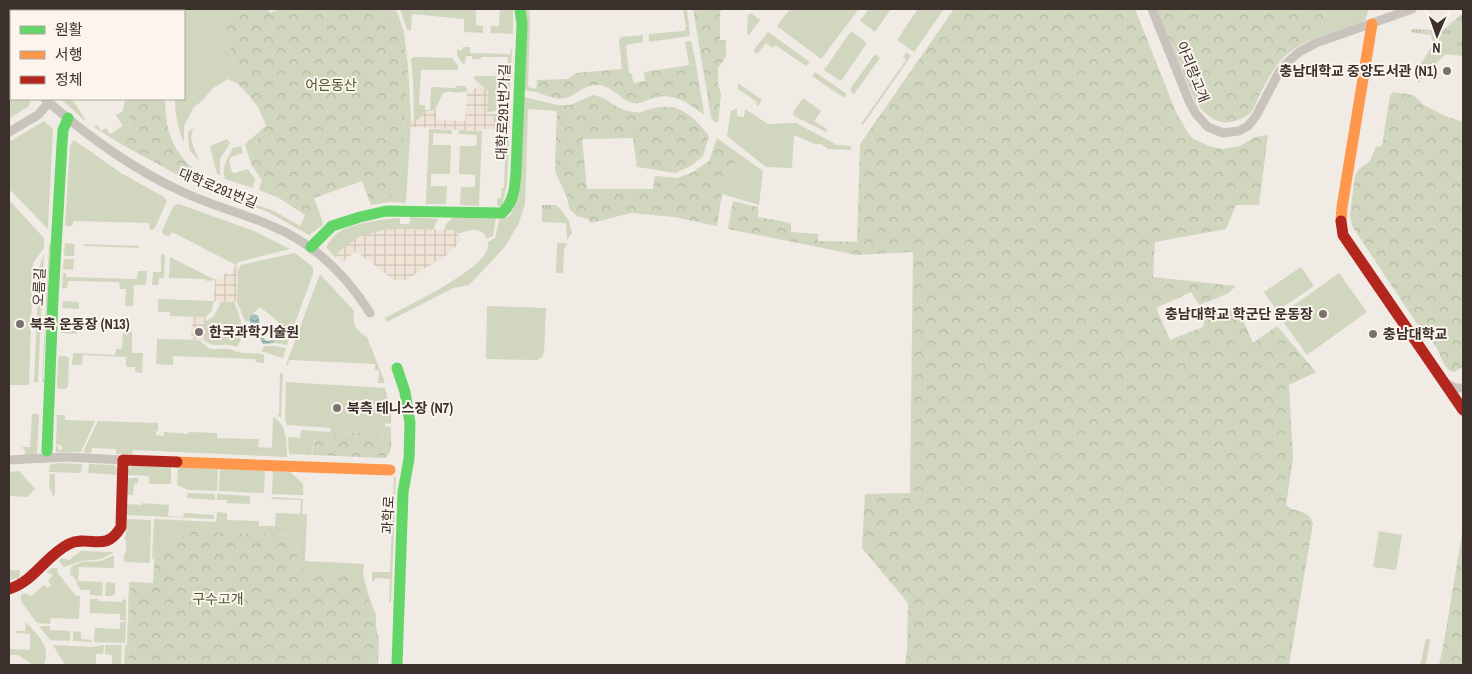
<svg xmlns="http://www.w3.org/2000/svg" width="1472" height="674" font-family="'Archivo Narrow','Noto Sans KR',sans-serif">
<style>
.green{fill:#d1d6bf}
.forest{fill:url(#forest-crowns)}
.park{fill:url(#park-tufts)}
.plaza{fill:url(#plaza-grid)}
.water{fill:url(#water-waves)}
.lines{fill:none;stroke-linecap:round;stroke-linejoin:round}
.street{stroke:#c9c3be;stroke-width:9}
.fast{stroke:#63d668;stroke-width:11}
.slow{stroke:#ff974d;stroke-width:11}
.jam{stroke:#b3261e;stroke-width:11}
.poi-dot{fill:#7a716c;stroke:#fbf5ee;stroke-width:2}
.labels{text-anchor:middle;stroke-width:4;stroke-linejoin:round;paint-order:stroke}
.poi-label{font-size:14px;font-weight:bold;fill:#3b302b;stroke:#fbf5ee;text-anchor:start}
.street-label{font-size:14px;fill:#3b302b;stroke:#fbf5ee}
.park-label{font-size:14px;fill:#4a5a2e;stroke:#fbf5ee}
</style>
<defs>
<pattern id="forest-crowns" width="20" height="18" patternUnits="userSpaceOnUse" patternTransform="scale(1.25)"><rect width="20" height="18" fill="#d1d6bf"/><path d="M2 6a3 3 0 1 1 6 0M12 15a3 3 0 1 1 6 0" fill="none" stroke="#b4b8a4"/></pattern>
<pattern id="park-tufts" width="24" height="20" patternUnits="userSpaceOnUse" patternTransform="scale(1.25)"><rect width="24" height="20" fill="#d1d6bf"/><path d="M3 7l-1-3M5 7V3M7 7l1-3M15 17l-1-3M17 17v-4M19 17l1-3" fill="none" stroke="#b4b8a4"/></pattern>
<pattern id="plaza-grid" width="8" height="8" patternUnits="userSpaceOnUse" patternTransform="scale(1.25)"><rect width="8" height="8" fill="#eee3d5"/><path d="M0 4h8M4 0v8" fill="none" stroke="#cdc3b7"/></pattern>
<pattern id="water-waves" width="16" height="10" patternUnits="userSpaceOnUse" patternTransform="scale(1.25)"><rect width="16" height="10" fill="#a1c2c1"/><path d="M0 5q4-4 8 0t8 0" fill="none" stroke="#849e9d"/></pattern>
</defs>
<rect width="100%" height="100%" fill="#f0ebe5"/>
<!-- green -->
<g class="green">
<polygon points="98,9 140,9 139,11 99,11"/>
<path d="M 180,9 L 230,9 L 226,26 L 238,84 L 228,79 L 213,88 L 202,101 L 194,107 L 184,126 L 184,143 C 178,128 175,115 175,99 L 184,99 L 184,11 L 179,11 Z"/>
<polygon points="387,9 396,9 404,32 407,57"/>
<polygon points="400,9 476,9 476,25 483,26 483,33 464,32 464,19 412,14 411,30 407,30"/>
<polygon points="500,9 513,9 513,34 490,33 491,26 499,26"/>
<polygon points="526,9 529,9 530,24 528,87 536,89 536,92 524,90"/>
<polygon points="683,9 687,9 690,34 689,36 649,42 649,34 683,31 685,30 686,26"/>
<polygon points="790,9 856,9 858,10 821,59 777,26"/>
<polygon points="869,9 891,9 875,32 860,21"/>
<polygon points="918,9 944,9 914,52 897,40"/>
<polygon points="1327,9 1369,9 1365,20 1359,23 1316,38"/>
<polygon points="751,13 760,20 749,35 747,34 748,15"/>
<polygon points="851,31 867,43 841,81 839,80 824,70"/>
<polygon points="768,32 810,62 806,66 775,45 773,48 766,43 757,54 753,51"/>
<polygon points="643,35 643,42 626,45 629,73 632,74 633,83 622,69 619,40 621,37"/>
<polygon points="690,41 692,44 696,64 689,65 685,42"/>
<polygon points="463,47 470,47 470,53 510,54 511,49 512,49 509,112 506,112 508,57 481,57 481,59 472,59 472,56 466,56 465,64 463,64 457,55 457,50 462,50"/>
<polygon points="906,52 911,56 863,125 861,124 906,60 903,57"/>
<polygon points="875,54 880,58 854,94 851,92 851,88"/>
<path d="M 414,57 L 452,58 L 459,67 L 457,70 L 421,70 L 419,105 L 425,105 L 425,110 L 430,110 L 431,87 L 456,88 L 456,86 L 465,86 L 468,90 C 456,96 452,89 443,93 L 435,110 L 425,112 L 418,120 L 414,120 L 413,80 L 411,59 Z"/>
<polygon points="408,66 411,120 406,203 389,202 402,170"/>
<polygon points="815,72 847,94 844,98 812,76"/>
<polygon points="476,76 497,76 496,111 487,112 488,91 473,78"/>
<polygon points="9,83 11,84 11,99 27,99 30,101 29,106 9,119"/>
<polygon points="738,83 762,100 758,106 756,105 757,102 738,89"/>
<path d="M 524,97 L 557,105 L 557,111 L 528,109 L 525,204 L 518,225 L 504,248 L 469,285 L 453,288 L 387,322 L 385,318 C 407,306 479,272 487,250 C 488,247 488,244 488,242 L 495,238 L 500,217 L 508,217 L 511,214 L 519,193 Z"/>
<polygon points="803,98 821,111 814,121 827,129 826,132 794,116 793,113"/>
<polygon points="61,99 72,99 85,119 84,120"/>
<polygon points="125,99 131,99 128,128 119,143 94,127 97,125 101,131 106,128 110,134 123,126 116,115 123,111"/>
<polygon points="737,108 737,116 744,117 745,109 768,124 796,123 837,145 851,146 851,150 828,149 821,144 815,144 794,135 792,168 766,167 727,136 731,111"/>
<polygon points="487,114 510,114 509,130 499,129 499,117 487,116"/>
<polygon points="44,121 53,129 48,229 9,189 9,142"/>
<polygon points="196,128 193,130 191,137 193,146 200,162 189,150 188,132 190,130"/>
<polygon points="429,129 452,130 452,134 433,133 433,145 451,145 450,174 431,174 431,186 447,186 446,204 426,204"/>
<polygon points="459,130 482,131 479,206 460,205 461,187 475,187 475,175 459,174 460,146 476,146 477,135 459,134"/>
<polygon points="260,131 251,164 245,144"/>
<polygon points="500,136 509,136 507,184 502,206 500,207 497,205 497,198 501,198 502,188 504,188 506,138 500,137"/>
<polygon points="227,139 230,143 220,159 220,175 217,174 210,146"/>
<polygon points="74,140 121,173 164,197 167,201 155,228 152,230 150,229 149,223 73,221 73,224 71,226 65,226 70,145"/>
<path d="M 241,146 L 243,153 L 231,157 L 229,161 L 232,172 L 235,173 L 248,169 L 255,179 L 253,188 L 225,179 C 221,166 227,160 233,148 Z"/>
<polygon points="739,154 763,171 759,205 722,194"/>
<polygon points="9,200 44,238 44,248 33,263 29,385 9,385"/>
<polygon points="243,200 274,211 300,226 305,215 320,214 323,225 309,235 266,211 242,203"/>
<polygon points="179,204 254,231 290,249 238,262 236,265 172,232 169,236 164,235 162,231 174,205"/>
<polygon points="561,210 569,221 572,233 567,240 566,223 542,222 542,217 561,217"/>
<path d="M 455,216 L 496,217 L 493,236 L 487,239 C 480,225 469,230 457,234 L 454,230 L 444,230 L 447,223 Z"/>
<path d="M 411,217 L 439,219 L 435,224 L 434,230 C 389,229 370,225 334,256 L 326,247 C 329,243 331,238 335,235 C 350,223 382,219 400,218 L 400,224 L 409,224 L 410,218 Z"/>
<polygon points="65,243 75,244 74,256 64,256"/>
<polygon points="557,243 567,243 564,250 563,273 556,273"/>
<polygon points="49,244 53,244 53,247 50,251 43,379 46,382 42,382"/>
<polygon points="84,244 139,246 139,248 84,246"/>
<path d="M 295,253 L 313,267 L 313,274 L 287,345 L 274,343 L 274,340 L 278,340 L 280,325 C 274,316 268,314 260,307 L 250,316 L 250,322 L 245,321 L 237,302 L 238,271 L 241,265 Z"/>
<polygon points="44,254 38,382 34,382 39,268"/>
<polygon points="161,254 165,255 164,278 159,278 158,285 152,285 153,272 161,272"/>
<polygon points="170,257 215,280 206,281 206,279 169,278"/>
<polygon points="64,259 74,259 73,270 63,269"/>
<polygon points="1301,267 1314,286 1277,311 1264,292"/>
<polygon points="138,271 147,271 146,285 134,285 133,306 125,306 126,289 120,289 119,282 68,281 67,288 62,288 63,273 66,273 66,277 137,279"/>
<polygon points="1339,273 1367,312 1307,355 1279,316"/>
<path d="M 320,274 L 354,311 C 352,324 356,331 367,337 L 385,383 L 378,383 L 379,371 L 375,370 L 375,364 L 289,360 L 288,365 L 286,365 Z"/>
<polygon points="158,299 214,301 212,310 206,317 170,316 170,312 158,312"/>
<polygon points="63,301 79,302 79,309 62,308"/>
<path d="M 221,302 L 234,302 C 240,316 247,333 237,347 C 233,346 229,344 224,345 C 216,345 212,346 205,341 L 205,322 L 214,316 Z"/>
<polygon points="487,306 546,308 544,352 542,357 537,360 486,359"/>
<polygon points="61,327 77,327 77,334 61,333"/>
<polygon points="123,332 132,332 132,353 143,353 142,373 135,372 135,367 126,367 126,357 83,355 82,365 72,365 73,353 115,355 116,349 122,349"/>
<path d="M 157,339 L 200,340 C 213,355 215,347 229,349 C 234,350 239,353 245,353 C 252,354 257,352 264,355 L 264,363 L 256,362 L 255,359 L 173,356 L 173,365 L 156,364 Z"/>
<polygon points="265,346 275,346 286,348 283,358 261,351"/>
<polygon points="60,356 66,356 69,358 68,387 65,389 59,389 57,387 58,358"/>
<polygon points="280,373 283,373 281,418 277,415 279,414"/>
<polygon points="286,382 385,388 391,411 391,424 385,423 385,426 391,427 391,434 338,432 331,435 316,435 311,455 289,454 288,437 300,438 301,430 330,432 331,428 287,425 285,419"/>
<polygon points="32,414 39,414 37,455 22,457 25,454 25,451 22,447 30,447"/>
<polygon points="57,415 65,415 65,420 95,421 81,452 56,452 56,445 58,447 59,450 62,450 62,446 56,444"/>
<path d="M 273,417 C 287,423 287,445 287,457 L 133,450 L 132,454 L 116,454 L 116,449 L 92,448 L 91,453 L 84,453 L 84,450 L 98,421 L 158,423 L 158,431 L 156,431 L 156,435 L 164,436 L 164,432 L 188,434 L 189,432 L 217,433 L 217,438 L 259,439 L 258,447 L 272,448 Z"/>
<polygon points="58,463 82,464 81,473 49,472 50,465"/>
<polygon points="89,464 114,465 118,470 118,475 88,473"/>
<polygon points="132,466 171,467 171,484 149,484 149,476 128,475 128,470"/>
<polygon points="178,467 218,469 217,491 188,490 177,485"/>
<polygon points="220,469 265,471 264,493 219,491"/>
<polygon points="19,471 35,489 27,497 10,496 9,512 9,472"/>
<polygon points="273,471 290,472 303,484 303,495 272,494"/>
<polygon points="50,474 55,474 55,495 53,496 49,487"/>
<polygon points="394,477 396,477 391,602 389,602 390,579 375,578 375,581 372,581 372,572 390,572"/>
<polygon points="128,478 138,478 138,483 134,484 133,495 127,495"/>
<polygon points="188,493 215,494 215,500 187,498"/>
<polygon points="217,494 250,496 250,504 227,503 227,500 217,500"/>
<polygon points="272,497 303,499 302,514 307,514 305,561 364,564 363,575 306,572 297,562 298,536 192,531 155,548 154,559 152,559 154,519 216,522 217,512 227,513 227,520 259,521 259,526 275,526 276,513 300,514 301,500 271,499"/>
<polygon points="142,503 169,505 168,516 183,517 184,513 214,515 214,519 125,515 126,504 142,505"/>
<polygon points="127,519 151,520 150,563 124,562 124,553 126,553 126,540 124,539 125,536 126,536"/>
<polygon points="1379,531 1402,535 1396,570 1373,567"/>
<polygon points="81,551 113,552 113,553 101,559 81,561 64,567 59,561 62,558 69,560"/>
<polygon points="114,555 114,568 79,567 78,581 103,582 102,596 90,595 90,590 81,590 76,583 77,581 72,575 70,576 71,567 81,562 101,561"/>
<polygon points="52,568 57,568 58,571 57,572 76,596 78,595 80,597 79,619 51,618 50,624 37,623 21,601 21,595 24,593 32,596 44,585 47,588 51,585 48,581 53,575 46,572"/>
<polygon points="9,570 20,570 19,578 9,580"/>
<polygon points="106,582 115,583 115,595 113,595 113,596 105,596"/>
<polygon points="129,582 131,582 128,665 124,665 125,645 127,645"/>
<polygon points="90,599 98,599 98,601 122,602 123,599 126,600 126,621 120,620 120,614 90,613"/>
<path d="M 26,622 L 27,623 C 39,637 51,646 44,665 L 33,665 L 18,655 L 9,655 L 9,649 L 30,650 L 30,634 L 16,633 L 16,631 L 25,631 Z"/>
<polygon points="120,622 126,622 125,643 94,642 95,628 120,629"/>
<polygon points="39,626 50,626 50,630 70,631 70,641 50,640"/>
<polygon points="73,631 81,632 81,639 92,640 92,642 73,641"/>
<polygon points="53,645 93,647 104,645 103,654 96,654 96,665 65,665"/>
<polygon points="105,645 122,645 121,665 112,665 112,655 105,654"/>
</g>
<!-- forest -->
<g class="forest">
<polygon points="230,9 268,9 270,13 280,9 387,9 407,57 408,66 402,170 389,202 371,205 362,181 314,198 320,214 305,215 279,198 259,190 262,180 251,164 260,131 266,126 258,107 245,91 238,84 226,26"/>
<polygon points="693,9 723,9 720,12 720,40 726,40 726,57 718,68 718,83 721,95 718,122 714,122 711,117"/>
<path d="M 954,9 L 1135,9 L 1176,112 L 1188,133 L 1194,139 L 1209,146 L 1223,149 L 1240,146 L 1255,137 L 1268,135 L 1259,205 L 1236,205 L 1226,229 L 1155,242 L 1153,277 L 1236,286 L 1227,294 L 1199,305 L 1191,292 L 1156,308 L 1170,340 L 1203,327 L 1205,318 L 1237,306 L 1253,343 L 1277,326 L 1316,372 L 1289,385 L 1293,458 L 1286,505 C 1294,514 1307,507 1313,523 L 1289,665 L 905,665 L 907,651 L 908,603 L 862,548 L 865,494 L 910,493 L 913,252 L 857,255 L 728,229 L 733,201 L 758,207 L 758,217 L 791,223 L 791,232 L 818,234 L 818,241 L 857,242 L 860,144 Z"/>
<path d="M 1156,9 L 1327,9 L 1316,38 C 1300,44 1288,51 1278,64 C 1270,74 1264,86 1258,98 C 1256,102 1255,108 1251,112 C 1247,117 1241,119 1235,121 C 1217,127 1203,113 1194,99 Z"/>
<path d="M 696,64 L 704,114 L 703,114 C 688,103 673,92 654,98 C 646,100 641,105 632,103 C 619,99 613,86 598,85 C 585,84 578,94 566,98 C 558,101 545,95 536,92 L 537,80 L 568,79 L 576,73 L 622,69 L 634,83 L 645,81 L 644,72 Z"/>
<path d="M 1393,92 L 1413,95 L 1424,105 L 1445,116 L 1463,122 L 1463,367 L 1454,372 C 1443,370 1441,354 1435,345 C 1432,341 1429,339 1425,336 L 1352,226 L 1350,215 L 1355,175 L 1359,169 L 1370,161 L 1376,147 L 1382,146 L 1390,95 Z"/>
<path d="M 593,95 C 607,97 615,108 628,111 C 644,114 641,111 654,108 C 679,102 695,117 709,136 L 703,156 L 691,166 L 676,173 L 637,167 L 633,138 L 582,139 L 587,189 L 653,189 L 655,176 L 677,178 L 693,172 L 709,161 L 717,138 L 739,154 L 722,194 L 717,226 L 674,217 L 631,213 L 591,223 L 588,219 L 577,216 L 570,210 L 566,195 L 555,171 L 557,105 L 570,105 Z"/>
<path d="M 131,99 L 165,99 C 165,148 184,165 223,190 L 227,195 L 226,197 L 189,181 L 119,143 L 128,128 Z"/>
<path d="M 338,432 L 391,434 C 391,442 393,454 384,458 L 312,455 L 316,435 L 331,435 Z"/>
<polygon points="1463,528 1463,665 1439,665 1444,642"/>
<polygon points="192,531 298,536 297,562 306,572 363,575 370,600 376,615 376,627 379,640 378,665 128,665 131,582 153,583 155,548"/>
<polygon points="1426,639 1429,639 1430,641 1426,662 1426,665 1420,665"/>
</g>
<!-- park -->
<g class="park">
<polygon points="1462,14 1463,14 1463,56 1445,54 1418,83 1415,73 1433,44 1431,35 1411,32 1412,29 1443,30"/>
<polygon points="542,205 556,205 561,210 561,217 542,217"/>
</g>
<!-- plaza -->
<g class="plaza">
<polygon points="480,85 488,91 487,116 499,117 499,129 482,129 482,131 411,127 411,120 418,120 425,112 436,110 436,120 465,121 467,96 465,91 468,90 469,92"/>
<polygon points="397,229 454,230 462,239 450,253 406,280 394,280 357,252 353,253 342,263 334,256 346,246 361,236 383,230"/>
<polygon points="236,265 240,267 238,271 237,302 214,301 215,280 217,276 222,279 225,273 230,275"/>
<polygon points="192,317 206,317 205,341 191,340"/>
</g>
<!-- water -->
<path class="water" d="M 253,314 L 257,315 C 263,322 255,329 266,341 L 274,340 L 274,343 L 263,344 L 259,337 L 253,336 L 250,333 L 250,316 Z"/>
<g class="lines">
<!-- street -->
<g class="street">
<polyline points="1152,9 1189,101 1196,114 1208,127 1223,133 1239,131 1248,126 1256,116 1279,72 1289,61 1299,52 1316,43 1412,9"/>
<polyline points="9,65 11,68"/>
<path d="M 45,99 C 87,136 132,169 183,192 C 212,206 243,213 272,226 C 313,243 346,275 370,313"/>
<polyline points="9,132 38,115 49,102"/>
<polyline points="1445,383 1455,388 1463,388"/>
<polyline points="9,460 66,457 123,460"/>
</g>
<!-- fast -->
<g class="fast">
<path d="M 311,247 L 332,226 L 360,217 L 386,211 L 502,213 C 514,202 515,187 516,172 L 522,24 L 520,9"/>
<polyline points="397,368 405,392 410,423 409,459 403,492 397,665"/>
<polyline points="47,451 53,299 62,144 63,130 68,118"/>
</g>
<!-- slow -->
<g class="slow">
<polyline points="1341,221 1342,207 1372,24"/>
<polyline points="177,462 390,470"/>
</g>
<!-- jam -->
<g class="jam">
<polyline points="1341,221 1343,235 1463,410"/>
<path d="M 9,589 C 35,581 46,555 69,544 C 90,534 105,554 121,527 L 123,460 L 177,462"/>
</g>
</g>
<!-- markers -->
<g class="poi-dot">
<circle cx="1447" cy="71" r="5"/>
<circle cx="1323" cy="314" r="5"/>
<circle cx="20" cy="324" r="5"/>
<circle cx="199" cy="332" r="5"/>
<circle cx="1373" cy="334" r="5"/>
<circle cx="337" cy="408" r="5"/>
</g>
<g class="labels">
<!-- poi labels -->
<g class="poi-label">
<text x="1437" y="76" text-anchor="end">충남대학교 중앙도서관 (N1)</text>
<text x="1313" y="319" text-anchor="end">충남대학교 학군단 운동장</text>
<text x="30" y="329">북측 운동장 (N13)</text>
<text x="209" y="337">한국과학기술원</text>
<text x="1383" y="339">충남대학교</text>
<text x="347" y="413">북측 테니스장 (N7)</text>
</g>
<!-- street labels -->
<g class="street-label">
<text transform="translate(1193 72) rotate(68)" y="5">아리랑고개</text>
<text transform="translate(503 112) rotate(-88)" y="5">대학로291번가길</text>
<text transform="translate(218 188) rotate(22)" y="5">대학로291번길</text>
<text transform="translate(39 287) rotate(-87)" y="5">오름길</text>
<text transform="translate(388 515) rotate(-87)" y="5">과학로</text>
</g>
<!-- park labels -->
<g class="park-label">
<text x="331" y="90">어은동산</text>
<text x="218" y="604">구수고개</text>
</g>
</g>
<!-- border -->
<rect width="1472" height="674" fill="none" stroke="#3b302b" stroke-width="20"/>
<!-- legend -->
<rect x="10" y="10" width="175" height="90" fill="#fbf5ee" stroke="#aea6a0"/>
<rect x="20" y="26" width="25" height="8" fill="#63d668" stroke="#aea6a0"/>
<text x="55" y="35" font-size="15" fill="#3b302b">원활</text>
<rect x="20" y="51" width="25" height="8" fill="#ff974d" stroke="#aea6a0"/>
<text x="55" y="60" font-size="15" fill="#3b302b">서행</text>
<rect x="20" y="76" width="25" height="8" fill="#b3261e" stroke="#aea6a0"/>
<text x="55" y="85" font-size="15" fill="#3b302b">정체</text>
<!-- north arrow -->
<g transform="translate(1437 35) rotate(182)" stroke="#fbf5ee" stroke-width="4" paint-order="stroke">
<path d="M0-4L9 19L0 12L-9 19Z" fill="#3b302b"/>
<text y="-8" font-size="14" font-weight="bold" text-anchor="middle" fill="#3b302b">N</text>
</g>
</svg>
